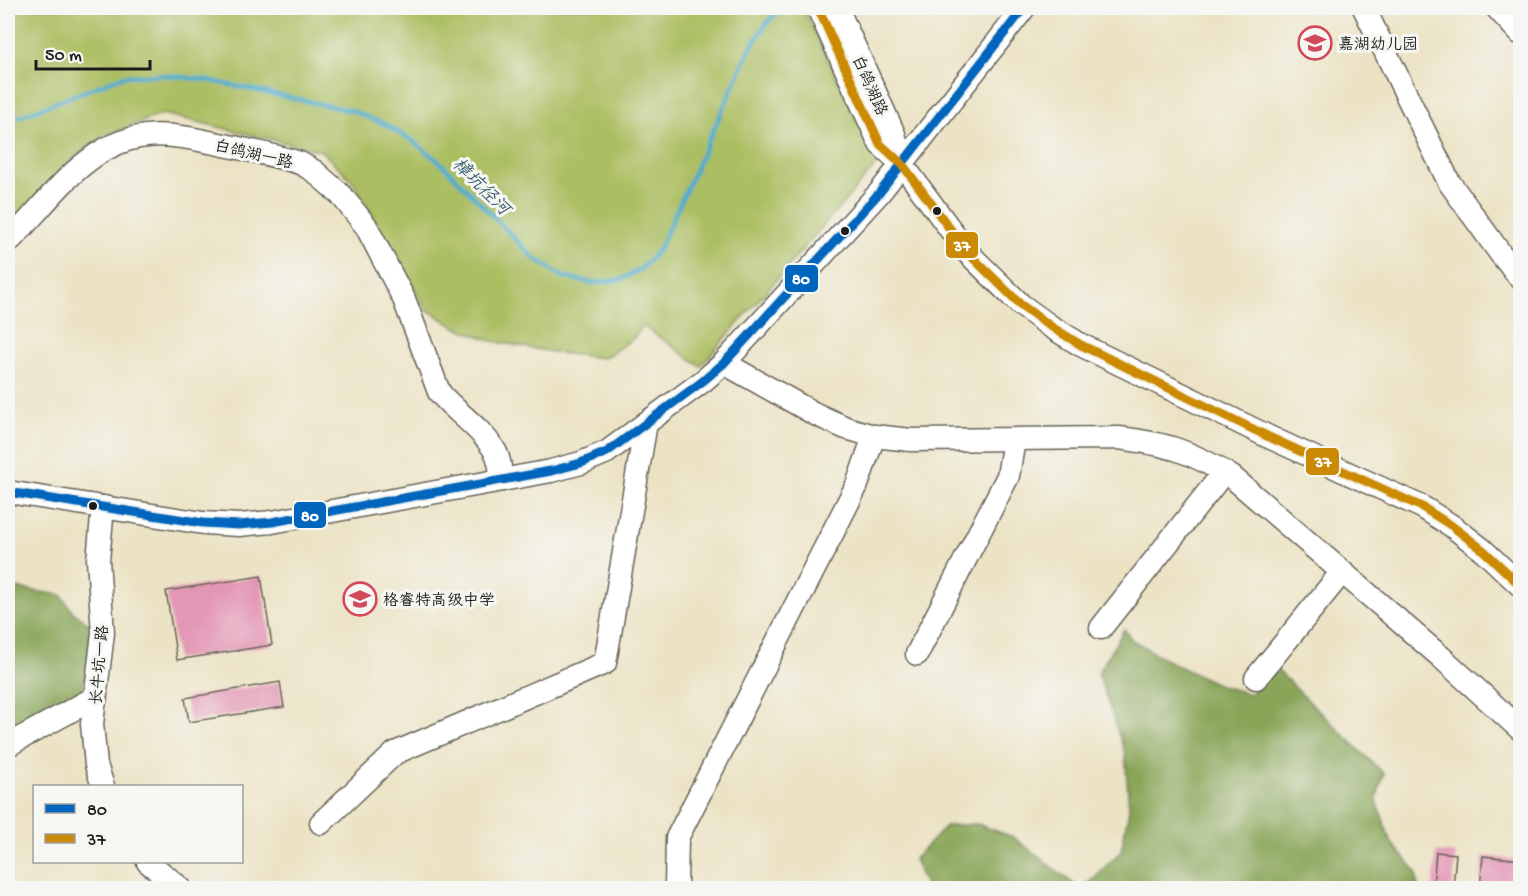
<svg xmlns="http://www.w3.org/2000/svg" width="1528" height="896" font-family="'Gochi Hand','LXGW WenKai TC',sans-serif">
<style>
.green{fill:#acbe62;stroke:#646d3f;stroke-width:1.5}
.forest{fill:#89a558;stroke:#52603a;stroke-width:1.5}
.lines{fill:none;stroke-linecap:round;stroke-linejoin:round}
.stream{stroke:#4dabcc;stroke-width:4.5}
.building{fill:#e396b5}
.minor-casing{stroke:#656257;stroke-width:25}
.minor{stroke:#fff;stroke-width:22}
.bus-1-casing{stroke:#f6f6f2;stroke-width:14}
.bus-2-casing{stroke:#f6f6f2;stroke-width:14}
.bus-1{stroke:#0065bd;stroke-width:9}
.bus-2{stroke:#cb8a06;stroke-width:9}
.bus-dot{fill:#1c1c1c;stroke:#f6f6f2;stroke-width:2}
.labels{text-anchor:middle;stroke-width:6;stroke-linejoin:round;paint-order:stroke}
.poi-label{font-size:16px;fill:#1c1c1c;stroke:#f6f6f2;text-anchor:start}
.street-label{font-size:16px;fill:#1c1c1c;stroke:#f6f6f2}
.water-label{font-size:18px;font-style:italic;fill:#325c6b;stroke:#f6f6f2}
.line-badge{stroke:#f6f6f2;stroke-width:2}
.badge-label{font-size:16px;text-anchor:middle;font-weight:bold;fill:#fff}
</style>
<rect width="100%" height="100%" fill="#f6f6f2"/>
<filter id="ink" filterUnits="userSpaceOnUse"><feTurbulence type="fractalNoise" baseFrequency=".0167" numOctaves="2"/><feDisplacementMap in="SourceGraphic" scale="12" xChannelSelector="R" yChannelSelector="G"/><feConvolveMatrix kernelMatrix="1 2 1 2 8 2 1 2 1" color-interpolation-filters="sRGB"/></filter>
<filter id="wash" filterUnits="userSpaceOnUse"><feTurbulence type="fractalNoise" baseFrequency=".008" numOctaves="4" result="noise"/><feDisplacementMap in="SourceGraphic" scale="24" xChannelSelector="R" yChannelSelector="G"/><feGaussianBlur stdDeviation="1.35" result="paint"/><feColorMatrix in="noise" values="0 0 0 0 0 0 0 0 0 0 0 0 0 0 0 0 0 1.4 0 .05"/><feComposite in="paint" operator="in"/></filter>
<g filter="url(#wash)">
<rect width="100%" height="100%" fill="#ece3c5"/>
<!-- green -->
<polygon class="green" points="8,8 803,8 878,163 701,366 643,326 634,338 604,358 558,353 492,341 455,327 426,309 352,180 321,151 163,114 103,136 76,156 8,227"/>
<!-- forest -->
<g class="forest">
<polygon points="8,587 61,595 73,612 88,623 91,657 81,696 8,733"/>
<polygon points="1124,629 1132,640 1174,664 1222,686 1250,694 1275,668 1384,774 1376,799 1391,842 1416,871 1418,888 1084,888 1121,851 1129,809 1125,753 1098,673"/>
<polygon points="977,824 1013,837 1079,888 927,888 922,879 914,859 946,826"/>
</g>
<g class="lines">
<!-- stream -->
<polyline class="stream" points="8,121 124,76 165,75 207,80 353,111 384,124 413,141 442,164 533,257 563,277 593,283 620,280 641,269 659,249 752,45 769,20 785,8"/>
</g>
<g id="blocks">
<!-- building -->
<g class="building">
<polygon points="261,576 272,645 177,660 166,591"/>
<polygon points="280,682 284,707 189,722 185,698"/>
<polygon points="1436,852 1456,854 1453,888 1433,888"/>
<polygon points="1483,856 1521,860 1521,888 1480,888"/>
</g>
</g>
</g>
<g filter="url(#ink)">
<use href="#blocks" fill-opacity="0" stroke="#656257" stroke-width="1.5"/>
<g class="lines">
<defs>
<g id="minor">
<polyline points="818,8 880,144 902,164 967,252 1021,305 1050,326 1081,345 1269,437 1422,507 1452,526 1483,550 1520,585"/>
<polyline points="837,8 894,134 902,164"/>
<polyline points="1364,8 1449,182 1500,253 1520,278"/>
<polyline points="1497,8 1520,33"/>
<path d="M 8,242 C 35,216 58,183 89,160 C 136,124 175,135 229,146 C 253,151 277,156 300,163 L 314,171 L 341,195 L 366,226 L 404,299 L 439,392 C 455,412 479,426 493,448 C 500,457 500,469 502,480"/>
<path d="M 724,363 L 815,414 L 846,428 L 874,436 L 911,440 L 1119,438 C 1167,444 1191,451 1232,477 L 1441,657 L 1520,729"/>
<polyline points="8,492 203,523 239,525 272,522 551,471 581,463 607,452 703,381 724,363 880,192 1024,8"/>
<polyline points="1101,628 1224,472"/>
<polyline points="917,654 1008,476 1014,440"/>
<polyline points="1256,678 1342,572"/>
<polyline points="8,745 96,697"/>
<polyline points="103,786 96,765 92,724 103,633 98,560 103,507"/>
<polyline points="321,823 395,753 605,663 646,423"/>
<polyline points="148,862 180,888"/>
<polyline points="676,888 677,838 857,485 874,436"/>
</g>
</defs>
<!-- minor casing -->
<use href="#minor" class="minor-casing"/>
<!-- minor -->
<use href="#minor" class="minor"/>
<defs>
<polyline id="bus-1" points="8,492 203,523 239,525 272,522 551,471 581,463 607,452 703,381 724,363 880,192 1024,8"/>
<polyline id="bus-2" points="818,8 880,144 902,164 967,252 1021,305 1050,326 1081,345 1269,437 1422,507 1452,526 1483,550 1520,585"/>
</defs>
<!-- bus-1 casing -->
<use href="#bus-1" class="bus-1-casing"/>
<!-- bus-2 casing -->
<use href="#bus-2" class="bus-2-casing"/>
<!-- bus-1 -->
<use href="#bus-1" class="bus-1"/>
<!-- bus-2 -->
<use href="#bus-2" class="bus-2"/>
</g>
</g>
<!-- icons -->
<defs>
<symbol id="school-ring" viewBox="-11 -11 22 22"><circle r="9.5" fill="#f6f6f2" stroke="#d1495b" stroke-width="1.5"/><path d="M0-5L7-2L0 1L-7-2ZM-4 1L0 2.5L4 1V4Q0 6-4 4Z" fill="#d1495b"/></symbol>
</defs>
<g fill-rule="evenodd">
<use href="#school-ring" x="1296" y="24" width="38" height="38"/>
<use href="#school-ring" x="341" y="580" width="38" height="38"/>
</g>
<!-- markers -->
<g class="bus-dot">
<circle cx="937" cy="211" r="5"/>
<circle cx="845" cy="231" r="5"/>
<circle cx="93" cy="506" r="5"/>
</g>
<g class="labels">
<!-- poi labels -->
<g class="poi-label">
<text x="1338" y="49">嘉湖幼儿园</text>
<text x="383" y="605">格睿特高级中学</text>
</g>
<!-- street labels -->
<g class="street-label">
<text transform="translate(871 85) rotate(66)" y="6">白鸽湖路</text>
<text transform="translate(254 153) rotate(13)" y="6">白鸽湖一路</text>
<text transform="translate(98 665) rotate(-85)" y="6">长牛坑一路</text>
</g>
<!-- water labels -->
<g class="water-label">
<text transform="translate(482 186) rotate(45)" y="6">樟坑径河</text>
</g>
</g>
<g class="line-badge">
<rect x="945" y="231" width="34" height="28" rx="6" fill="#cb8a06"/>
<rect x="784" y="264" width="35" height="29" rx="6" fill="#0065bd"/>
<rect x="1305" y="447" width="35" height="29" rx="6" fill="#cb8a06"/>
<rect x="293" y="501" width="34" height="28" rx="6" fill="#0065bd"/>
</g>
<g class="badge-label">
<text x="962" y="251">37</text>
<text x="801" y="284">80</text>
<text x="1323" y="467">37</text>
<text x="310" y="521">80</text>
</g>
<!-- margin -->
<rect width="1528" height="896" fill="none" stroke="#f6f6f2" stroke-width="30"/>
<!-- legend -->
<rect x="33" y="785" width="210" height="78" fill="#f6f6f2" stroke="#9f9f9c" stroke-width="1.5"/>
<rect x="45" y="804" width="30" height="9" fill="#0065bd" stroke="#9f9f9c" stroke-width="1.5"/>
<text x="87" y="815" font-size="18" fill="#1c1c1c">80</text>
<rect x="45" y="834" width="30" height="9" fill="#cb8a06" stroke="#9f9f9c" stroke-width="1.5"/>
<text x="87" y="845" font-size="18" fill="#1c1c1c">37</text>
<!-- scale -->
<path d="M36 60v9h114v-9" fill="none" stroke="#1c1c1c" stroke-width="3"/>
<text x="45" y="60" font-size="18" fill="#1c1c1c" stroke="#f6f6f2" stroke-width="4.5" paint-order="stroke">50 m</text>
</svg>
